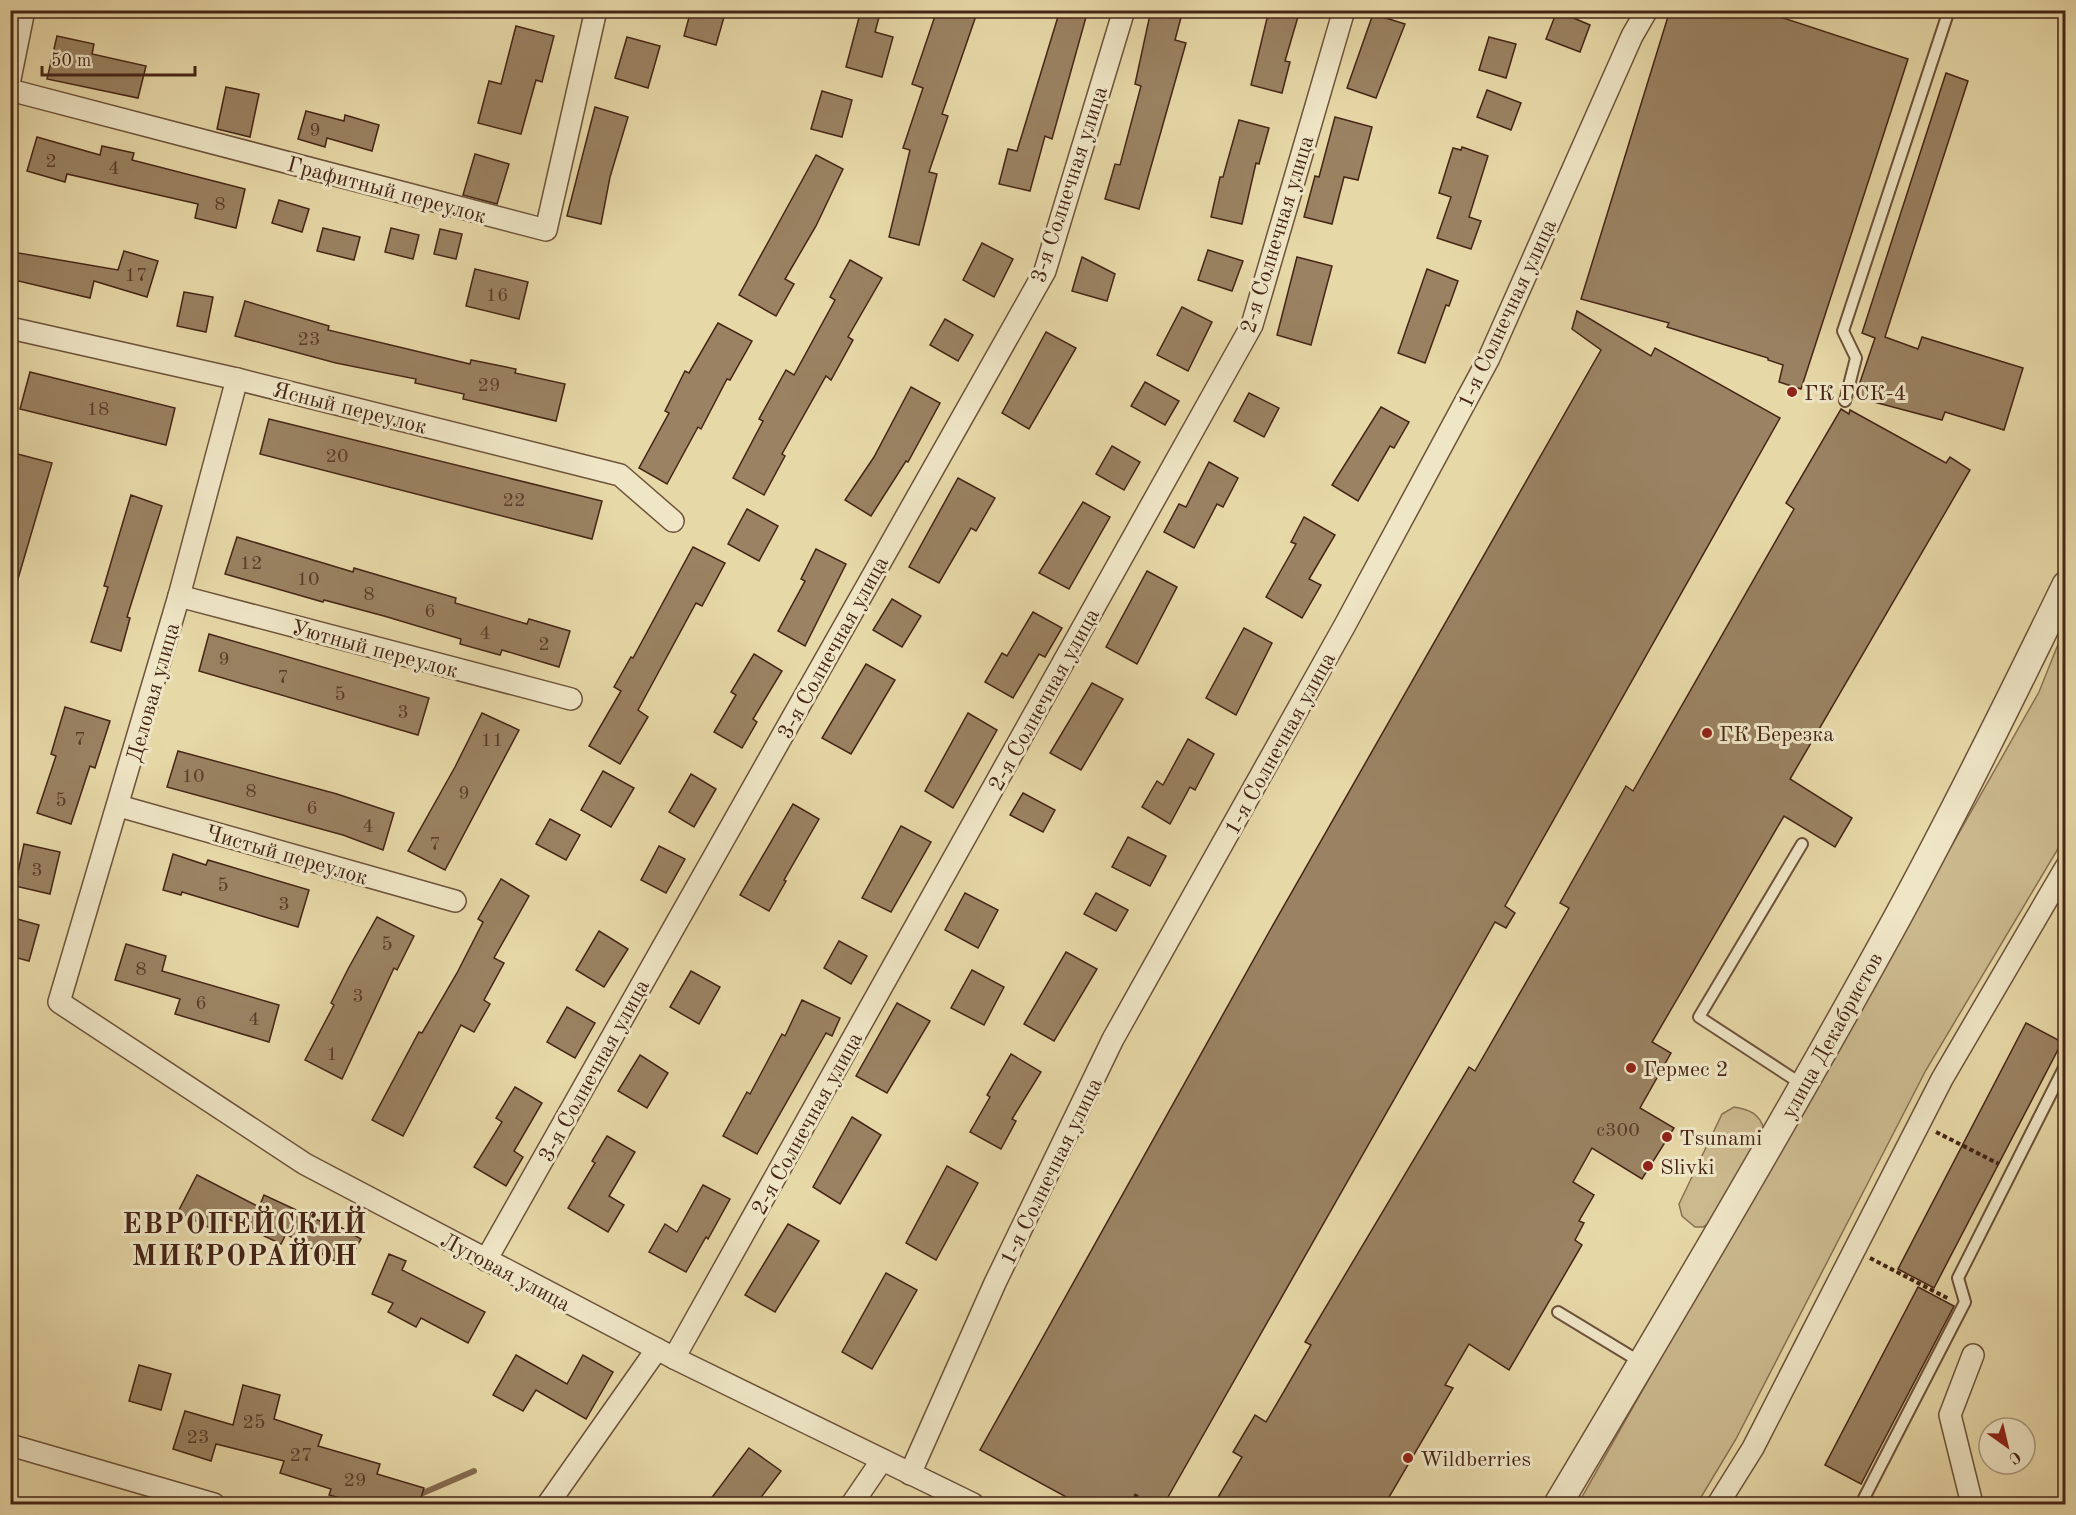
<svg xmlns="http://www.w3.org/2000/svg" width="2076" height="1515" font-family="'Old Standard TT',serif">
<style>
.green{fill:#ccba8f;stroke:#897053;stroke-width:1.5}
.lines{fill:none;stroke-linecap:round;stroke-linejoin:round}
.stream{stroke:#866c50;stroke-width:6}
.building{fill:#9a8262;stroke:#462517;stroke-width:1.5}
.service-casing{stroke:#6e523b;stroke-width:14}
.minor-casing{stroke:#6e523b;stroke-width:24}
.tertiary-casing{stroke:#6e523b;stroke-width:30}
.path{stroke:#462517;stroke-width:4;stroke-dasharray:4.5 3;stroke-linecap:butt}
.service{stroke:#efe6c6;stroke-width:10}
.minor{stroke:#efe6c6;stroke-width:21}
.tertiary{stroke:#efe6c6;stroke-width:27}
.poi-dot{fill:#8f2418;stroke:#efe6c6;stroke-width:2}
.labels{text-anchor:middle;stroke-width:6;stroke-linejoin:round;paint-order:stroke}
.number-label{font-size:20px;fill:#5b3c2a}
.street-label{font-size:22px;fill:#462517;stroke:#efe6c6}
.poi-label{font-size:22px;fill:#462517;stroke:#efe6c6;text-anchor:start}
.district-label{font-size:28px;font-weight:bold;letter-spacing:1.5px;fill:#462517;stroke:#efe6c6}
</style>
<rect width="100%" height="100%" fill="#e7d8a7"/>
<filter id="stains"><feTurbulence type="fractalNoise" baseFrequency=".00333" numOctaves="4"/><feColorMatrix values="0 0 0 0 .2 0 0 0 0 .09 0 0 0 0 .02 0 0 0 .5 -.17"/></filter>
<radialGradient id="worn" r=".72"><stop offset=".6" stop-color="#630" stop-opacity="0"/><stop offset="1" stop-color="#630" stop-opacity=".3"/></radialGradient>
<!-- green -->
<g class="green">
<polygon points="2065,627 2065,837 1926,1070 1736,1439 1697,1504 1578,1504 2039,692"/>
<path d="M 1734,1107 C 1750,1110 1759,1113 1764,1129 L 1712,1221 L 1703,1227 L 1695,1227 L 1682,1216 L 1679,1204 L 1722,1114 Z"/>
</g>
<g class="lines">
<!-- stream -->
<polyline class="stream" points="416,1496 474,1471"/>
</g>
<!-- building -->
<g class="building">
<polygon points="691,10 726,10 716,45 684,36"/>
<polygon points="861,10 881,10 875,32 893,37 882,77 846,67"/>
<polygon points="937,10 978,10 942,114 948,116 929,172 937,174 919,245 889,237 910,150 903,148 923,88 912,84"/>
<polygon points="1060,10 1088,10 1052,139 1045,136 1030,191 999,184 1008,149 1017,151"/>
<polygon points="1151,10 1183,10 1175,40 1186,43 1139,209 1105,199 1115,164 1120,165 1141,86 1135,84"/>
<polygon points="1269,10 1300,10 1285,61 1290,62 1282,93 1251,85"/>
<polygon points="1670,10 1759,10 1908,59 1801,389 1779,382 1783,365 1768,360 1768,358 1667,327 1669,323 1581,299"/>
<polygon points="1557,11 1590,25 1580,52 1546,39"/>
<polygon points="1373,14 1405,24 1376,98 1347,88"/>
<polygon points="516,26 554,36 542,82 536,80 521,134 478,123 489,81 501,84"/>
<polygon points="57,36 94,44 92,54 146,66 138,98 47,79"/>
<polygon points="627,37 660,46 648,88 615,78"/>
<polygon points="1489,37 1516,44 1506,78 1479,70"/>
<polygon points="1946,73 1968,81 1885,337 1918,349 1922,337 2023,368 2004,430 1945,412 1942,420 1855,397 1875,338 1862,333"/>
<polygon points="226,87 259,94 250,137 217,129"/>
<polygon points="1487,90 1521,103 1511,130 1477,117"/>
<polygon points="822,91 852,100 842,137 811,129"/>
<polygon points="595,107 628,117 610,177 601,224 567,216"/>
<polygon points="306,111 344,121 345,115 379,125 372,151 327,138 325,147 298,139"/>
<polygon points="1335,117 1372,127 1358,180 1344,177 1332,224 1304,217 1315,176 1319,177"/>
<polygon points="1239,120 1269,128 1259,164 1256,163 1242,224 1211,217 1220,177 1223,177"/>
<polygon points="37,137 100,155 102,146 134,153 132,160 245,189 236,228 195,218 198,204 67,174 65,182 27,171"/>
<polygon points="1462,147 1488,156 1469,217 1481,221 1471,249 1437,238 1451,197 1439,193 1453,148 1461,150"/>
<polygon points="475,154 509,164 497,204 463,195"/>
<polygon points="816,155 843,169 816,226 785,279 794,284 776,316 739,295"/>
<polygon points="279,200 309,209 302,232 272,223"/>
<polygon points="323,228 360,237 354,260 317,251"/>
<polygon points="391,228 419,235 413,259 385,252"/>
<polygon points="440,229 462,234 456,259 434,254"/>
<polygon points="982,243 1013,259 994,297 963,280"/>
<polygon points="1208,250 1243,261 1232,291 1198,280"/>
<polygon points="124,251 158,261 147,297 94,281 90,298 10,279 13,252 118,270"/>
<polygon points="1082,257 1115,274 1107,301 1072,291"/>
<polygon points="1297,257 1332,266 1311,345 1277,335"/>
<polygon points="850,260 882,278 848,337 853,340 831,380 826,376 782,454 785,456 764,495 733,478 763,421 759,419 786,370 794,375 835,300 830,297"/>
<polygon points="475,269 528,282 519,319 466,306"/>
<polygon points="1427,269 1458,281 1449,306 1446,305 1425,363 1398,353"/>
<polygon points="184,292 213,297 206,332 177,326"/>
<polygon points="245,301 329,326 328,330 470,364 471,360 516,369 515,373 565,384 556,421 463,399 464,394 415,383 416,379 336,363 235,336"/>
<polygon points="1182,307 1212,322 1188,371 1157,355"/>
<polygon points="1577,311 1651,356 1655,348 1780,418 1505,906 1515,913 1506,928 1495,922 1164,1504 1079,1504 980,1450 1269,932 1601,350 1572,329"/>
<polygon points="945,319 973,335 958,361 930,345"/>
<polygon points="718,323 752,341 730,380 727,379 701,429 698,427 667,484 639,468 669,413 665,411 685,371 689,373"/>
<polygon points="1046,332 1076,348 1029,429 1002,413"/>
<polygon points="30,372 175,408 166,445 20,409"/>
<polygon points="1145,382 1179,401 1165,425 1131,406"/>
<polygon points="911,387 940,403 908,462 906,461 871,516 845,500 874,457"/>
<polygon points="1249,393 1279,408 1264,437 1234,421"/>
<polygon points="1381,407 1409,422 1394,448 1390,446 1358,501 1332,485"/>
<polygon points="1841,409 1849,414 1850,410 1946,463 1950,457 1970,470 1790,779 1852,818 1835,847 1784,816 1652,1042 1671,1053 1640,1108 1674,1128 1642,1179 1592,1148 1573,1182 1594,1195 1579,1221 1584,1223 1575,1240 1582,1245 1509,1370 1469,1344 1445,1385 1453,1388 1385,1504 1214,1504 1242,1457 1233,1452 1255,1415 1266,1422 1311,1345 1305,1342 1469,1067 1475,1071 1569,908 1560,903 1626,786 1633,791 1794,509 1786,503"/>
<polygon points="269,419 602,501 592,539 260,454"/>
<polygon points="1112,446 1140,462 1124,490 1096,474"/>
<polygon points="10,452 52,463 15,589 10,589"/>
<polygon points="1209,462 1238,478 1223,507 1217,504 1194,548 1164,532 1179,504 1186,507"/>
<polygon points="958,478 995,498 976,531 971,528 939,583 909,567"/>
<polygon points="131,495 162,506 127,617 130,618 121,651 91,642 108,587 104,586"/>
<polygon points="1083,502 1110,517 1069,589 1039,573"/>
<polygon points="747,509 778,526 759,561 728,544"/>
<polygon points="1304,517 1335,535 1309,579 1321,585 1302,618 1266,597 1296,544 1291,542"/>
<polygon points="237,537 353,572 354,568 415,586 456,598 455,603 527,624 529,619 570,631 559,667 502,650 500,655 460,644 461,639 384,616 324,600 323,602 225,574"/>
<polygon points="693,547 725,563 702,606 696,603 638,710 648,717 620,764 589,746 621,691 614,687 631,657 633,658"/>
<polygon points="816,549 846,564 805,646 778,631 805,581 801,579"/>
<polygon points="1147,571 1177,587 1137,664 1106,647"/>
<polygon points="892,599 921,616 902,647 873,630"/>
<polygon points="1033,612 1062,628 1045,657 1039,654 1013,698 985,682 1002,653 1007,656"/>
<polygon points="1244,628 1272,643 1236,715 1206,698"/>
<polygon points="209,634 429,698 418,735 199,671"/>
<polygon points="754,654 782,671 753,719 757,722 742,748 714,732 736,695 731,692"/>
<polygon points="866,664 895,680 851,754 822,738"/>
<polygon points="1092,683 1123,699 1081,770 1050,753"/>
<polygon points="65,707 110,721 95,768 90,766 71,824 37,813 56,756 51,754"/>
<polygon points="482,713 519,730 445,870 408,851 455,767"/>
<polygon points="968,713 997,730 953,808 925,791"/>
<polygon points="1188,739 1214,754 1195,790 1190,787 1170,824 1142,807 1157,781 1163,785"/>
<polygon points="178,751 337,794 394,813 383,850 343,835 167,787"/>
<polygon points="603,771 634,788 611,827 581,810"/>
<polygon points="691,774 716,789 694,827 669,812"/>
<polygon points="1023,793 1055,810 1043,832 1010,815"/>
<polygon points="793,804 819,819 784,880 786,881 769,911 740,895"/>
<polygon points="550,819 580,835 566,860 536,844"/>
<polygon points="901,826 931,842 891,912 862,898"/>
<polygon points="1128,837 1166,856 1150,886 1112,867"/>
<polygon points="24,844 60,852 50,894 15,886"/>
<polygon points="659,846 685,859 666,893 641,880"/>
<polygon points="173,854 206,865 208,860 309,890 298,927 182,892 181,895 163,890"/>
<polygon points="501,879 529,896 494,958 504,963 484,1000 490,1004 474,1032 461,1025 403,1136 372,1120 419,1032 422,1033 457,973 483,922 478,919"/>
<polygon points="965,893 998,910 978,948 945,930"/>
<polygon points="1096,893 1128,910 1116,931 1084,914"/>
<polygon points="10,917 39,925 29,961 10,956"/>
<polygon points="377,917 414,936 397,970 394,968 342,1079 305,1060 334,1005 331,1003 348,969"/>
<polygon points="599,931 628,949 604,987 576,970"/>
<polygon points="839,941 867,956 851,984 824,968"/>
<polygon points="126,944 166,956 162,971 279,1005 269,1042 175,1014 180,999 115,980"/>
<polygon points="1066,952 1097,969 1054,1041 1024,1024"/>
<polygon points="972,970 1004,987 984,1025 951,1008"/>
<polygon points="691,971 720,987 699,1024 670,1007"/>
<polygon points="802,1000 840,1018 832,1036 826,1033 757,1154 723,1136 747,1092 750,1094 782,1034 785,1036"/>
<polygon points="897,1003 930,1021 887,1093 856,1076"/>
<polygon points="567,1007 595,1023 575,1058 547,1042"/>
<polygon points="2026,1023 2062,1042 1934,1288 1898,1269"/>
<polygon points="1011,1054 1041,1072 1012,1119 1016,1121 1001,1149 970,1132 990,1097 987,1095"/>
<polygon points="640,1055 668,1073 647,1108 618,1091"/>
<polygon points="515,1087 542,1103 514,1151 523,1157 506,1186 474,1167 502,1122 496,1118"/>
<polygon points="852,1117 881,1135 840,1204 813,1187"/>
<polygon points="607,1136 635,1152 609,1196 624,1205 608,1232 568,1208 595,1163 592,1161"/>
<polygon points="947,1166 978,1183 936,1260 906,1243"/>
<polygon points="197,1175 259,1207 264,1195 320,1221 323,1217 361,1239 345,1267 286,1234 281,1244 224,1217 216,1231 178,1212"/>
<polygon points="703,1185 730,1199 708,1239 706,1237 686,1272 649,1252 665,1224 677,1232"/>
<polygon points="788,1224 819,1241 775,1312 745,1295"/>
<polygon points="389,1254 406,1261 402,1270 485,1312 468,1343 421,1318 416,1327 388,1312 393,1303 372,1294"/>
<polygon points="886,1273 917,1290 872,1369 842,1352"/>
<polygon points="1918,1287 1954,1306 1861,1484 1825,1465"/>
<polygon points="516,1355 567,1384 583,1355 613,1372 586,1419 536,1390 523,1411 493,1395"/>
<polygon points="139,1365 171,1374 161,1410 129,1401"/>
<polygon points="243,1385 280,1395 274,1419 322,1435 318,1446 380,1464 377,1474 424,1488 419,1504 362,1504 329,1495 331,1489 280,1473 284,1461 216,1444 211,1461 173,1449 185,1411 233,1425"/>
<polygon points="749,1448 781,1471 756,1504 707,1504"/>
</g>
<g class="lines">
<defs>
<g id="service">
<polyline points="1845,401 1856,358 1843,331 1949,10"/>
<polyline points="1802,844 1699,1017 1803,1085"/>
<polyline points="1558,1312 1642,1363"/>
<polyline points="1861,1504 1965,1302 1958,1278 2066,1064"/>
</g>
<g id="minor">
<polyline points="10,79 24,10"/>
<polyline points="10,90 546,230 596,10"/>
<polyline points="10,328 237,379 620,475 673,521"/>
<polyline points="237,379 179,596 59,1002 305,1164 674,1358 973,1504"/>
<polyline points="179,596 571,699"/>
<polyline points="119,806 455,901"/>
<polyline points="486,1260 1045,271 1124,10"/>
<polyline points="674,1358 1252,325 1344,10"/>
<polyline points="10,1445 214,1504"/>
<polyline points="910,1474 995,1283 1113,1039 1345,625 1489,358 1632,36 1647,10"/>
<polyline points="548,1504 657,1349"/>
<polyline points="852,1504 882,1460"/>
<polyline points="1718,1504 1753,1448 1942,1079 2066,867"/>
<polyline points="1972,1504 1950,1415 1973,1355"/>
</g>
<path id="tertiary" d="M 1558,1504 C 1673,1311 1788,1117 1896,920 C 1956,810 2011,698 2066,585"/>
</defs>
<!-- service casing -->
<use href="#service" class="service-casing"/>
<!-- minor casing -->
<use href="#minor" class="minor-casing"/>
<!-- tertiary casing -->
<use href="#tertiary" class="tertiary-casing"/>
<!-- path -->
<g class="path">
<polyline points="1936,1132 1999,1164"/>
<polyline points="1870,1258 1949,1299"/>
<polyline points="1134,1495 1150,1504"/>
</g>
<!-- service -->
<use href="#service" class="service"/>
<!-- minor -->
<use href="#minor" class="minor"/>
<!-- tertiary -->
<use href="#tertiary" class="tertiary"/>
</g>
<!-- markers -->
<g class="poi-dot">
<circle cx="1792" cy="392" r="6"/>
<circle cx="1707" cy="733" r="6"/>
<circle cx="1631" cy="1068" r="6"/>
<circle cx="1667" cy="1137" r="6"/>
<circle cx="1648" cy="1166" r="6"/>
<circle cx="1408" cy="1458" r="6"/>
</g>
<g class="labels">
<!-- number labels -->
<g class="number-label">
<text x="315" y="136">9</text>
<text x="51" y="167">2</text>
<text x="114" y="174">4</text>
<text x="220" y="210">8</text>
<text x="136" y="281">17</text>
<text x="497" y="301">16</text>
<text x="309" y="345">23</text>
<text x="489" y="391">29</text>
<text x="98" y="415">18</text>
<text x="337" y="462">20</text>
<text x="514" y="506">22</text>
<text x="251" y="569">12</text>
<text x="308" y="585">10</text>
<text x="369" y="600">8</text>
<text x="430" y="617">6</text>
<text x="485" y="639">4</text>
<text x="544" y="650">2</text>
<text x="224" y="665">9</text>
<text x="283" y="683">7</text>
<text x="340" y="700">5</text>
<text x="403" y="718">3</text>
<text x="80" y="745">7</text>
<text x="492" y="746">11</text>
<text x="193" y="782">10</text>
<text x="251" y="797">8</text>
<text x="464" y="799">9</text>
<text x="61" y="806">5</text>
<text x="312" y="814">6</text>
<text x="368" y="832">4</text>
<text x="435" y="850">7</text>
<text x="37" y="876">3</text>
<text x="223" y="891">5</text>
<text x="284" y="910">3</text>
<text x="387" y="950">5</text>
<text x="141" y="975">8</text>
<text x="358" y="1002">3</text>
<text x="201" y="1009">6</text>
<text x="254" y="1025">4</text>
<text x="332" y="1060">1</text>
<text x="1618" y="1136">с300</text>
<text x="254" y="1428">25</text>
<text x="198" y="1443">23</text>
<text x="301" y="1461">27</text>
<text x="355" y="1486">29</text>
</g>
<!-- street labels -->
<g class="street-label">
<text transform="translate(1068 184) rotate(-72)" y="8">3-я Солнечная улица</text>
<text transform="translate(387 189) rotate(15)" y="8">Графитный переулок</text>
<text transform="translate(1276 234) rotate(-73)" y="8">2-я Солнечная улица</text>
<text transform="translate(1506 313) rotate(-65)" y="8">1-я Солнечная улица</text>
<text transform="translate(350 407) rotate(14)" y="8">Ясный переулок</text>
<text transform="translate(832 647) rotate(-61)" y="8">3-я Солнечная улица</text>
<text transform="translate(375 648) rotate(15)" y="8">Уютный переулок</text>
<text transform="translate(152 692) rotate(-74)" y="8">Деловая улица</text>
<text transform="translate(1043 699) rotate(-61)" y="8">2-я Солнечная улица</text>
<text transform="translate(1279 743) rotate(-61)" y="8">1-я Солнечная улица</text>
<text transform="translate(287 854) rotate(16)" y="8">Чистый переулок</text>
<text transform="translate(1831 1035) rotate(-61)" y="8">улица Декабристов</text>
<text transform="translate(593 1070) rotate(-61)" y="8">3-я Солнечная улица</text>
<text transform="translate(806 1123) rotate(-61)" y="8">2-я Солнечная улица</text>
<text transform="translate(1050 1171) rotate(-64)" y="8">1-я Солнечная улица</text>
<text transform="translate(506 1271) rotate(28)" y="8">Луговая улица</text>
</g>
<!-- poi labels -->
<g class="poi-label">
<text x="1804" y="400">ГК ГСК-4</text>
<text x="1719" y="741">ГК Березка</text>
<text x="1643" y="1076">Гермес 2</text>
<text x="1679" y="1145">Tsunami</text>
<text x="1660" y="1174">Slivki</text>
<text x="1420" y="1466">Wildberries</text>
</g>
<!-- district labels -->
<g class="district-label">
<text x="245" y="1233">ЕВРОПЕЙСКИЙ<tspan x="245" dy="32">МИКРОРАЙОН</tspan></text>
</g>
</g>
<!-- margin -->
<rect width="2076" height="1515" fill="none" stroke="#e7d8a7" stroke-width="36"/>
<rect x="12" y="12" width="2052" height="1491" fill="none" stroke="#462517" stroke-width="3"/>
<rect x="18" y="18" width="2040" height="1479" fill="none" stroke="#462517" stroke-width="1.5"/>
<!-- north arrow -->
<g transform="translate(2007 1446) rotate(146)"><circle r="28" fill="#efe6c6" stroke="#ab9980" stroke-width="1.5"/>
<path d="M0-4.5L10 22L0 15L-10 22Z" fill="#8f2418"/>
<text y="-9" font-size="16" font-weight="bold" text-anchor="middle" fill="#462517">С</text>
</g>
<!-- scale -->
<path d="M42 66v9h153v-9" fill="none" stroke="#462517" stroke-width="3"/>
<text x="51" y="66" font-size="18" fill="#462517" stroke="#efe6c6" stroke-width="4.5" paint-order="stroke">50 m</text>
<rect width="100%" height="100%" filter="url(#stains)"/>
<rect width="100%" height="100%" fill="url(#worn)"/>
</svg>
